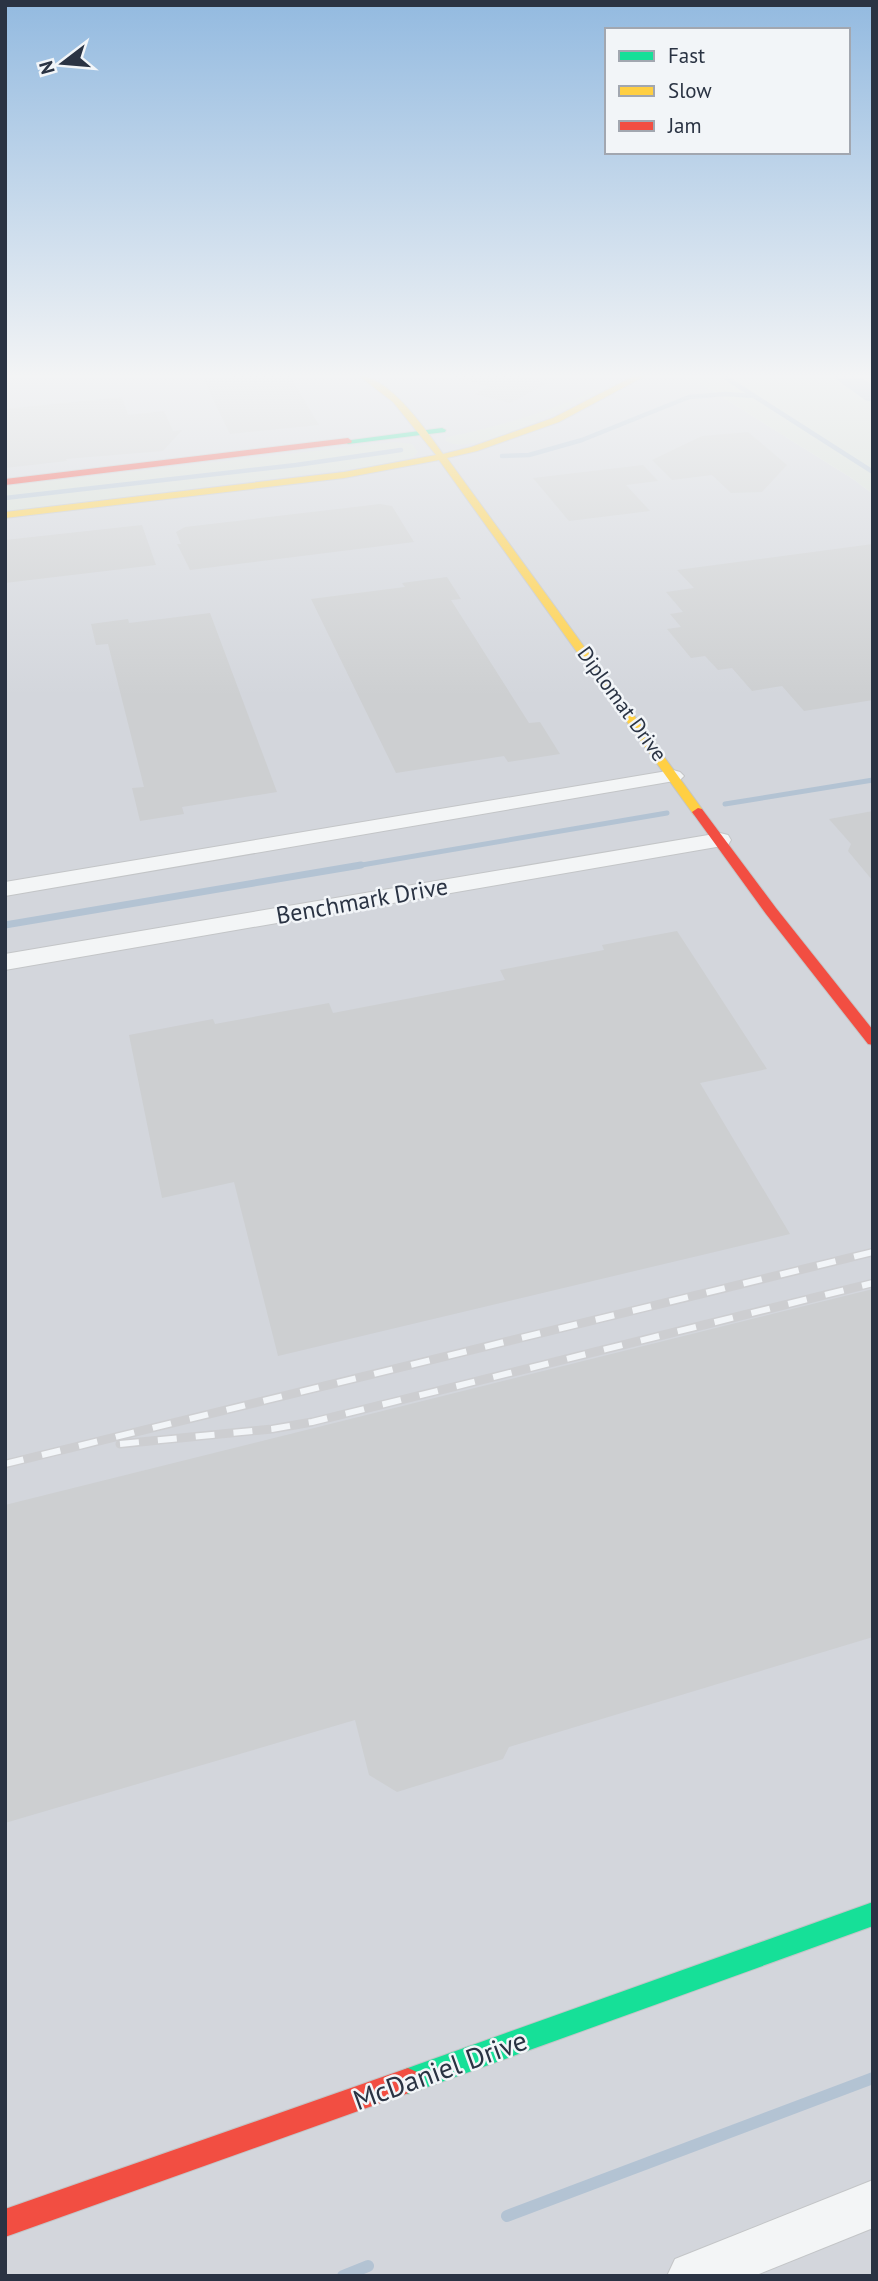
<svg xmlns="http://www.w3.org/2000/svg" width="878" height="2281" font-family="'PT Sans',sans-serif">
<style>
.built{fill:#d3d6dc}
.green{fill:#d5ddd5}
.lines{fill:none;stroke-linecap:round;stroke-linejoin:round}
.stream-far3{stroke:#b3c3d3;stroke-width:4.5}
.stream-far2{stroke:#b3c3d3;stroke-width:5}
.stream-far1{stroke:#b3c3d3;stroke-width:7}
.stream{stroke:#b3c3d3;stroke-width:12}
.river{fill:#b3c3d3;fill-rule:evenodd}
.building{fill:#cdcfd1}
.street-casing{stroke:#c3c5c7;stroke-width:2}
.fast-casing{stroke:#c3c5c7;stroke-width:2}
.slow-casing{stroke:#c3c5c7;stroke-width:2}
.jam-casing{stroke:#c3c5c7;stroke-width:2}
.street{fill:#f3f5f6;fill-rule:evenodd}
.fast{fill:#16e098;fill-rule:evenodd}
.slow{fill:#ffcf43;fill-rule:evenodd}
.jam{fill:#f24e42;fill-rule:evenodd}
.rail-casing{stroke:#cdced1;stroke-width:9}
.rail{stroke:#f2f5f8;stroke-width:6;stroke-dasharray:19;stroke-linecap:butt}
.labels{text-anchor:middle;stroke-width:5;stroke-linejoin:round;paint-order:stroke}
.far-street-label{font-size:21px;fill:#2a3343;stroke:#f2f5f8}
.street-label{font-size:24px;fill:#2a3343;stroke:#f2f5f8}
.near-street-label{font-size:28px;fill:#2a3343;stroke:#f2f5f8}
</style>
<rect width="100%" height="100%" fill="#e5e7e9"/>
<!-- built -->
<polygon class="built" points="5,376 678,376 700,383 853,479 873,494 873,2276 5,2276"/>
<!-- green -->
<g class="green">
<path d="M 628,376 C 600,391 469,463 445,440 L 447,437 C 510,425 570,404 628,376 Z"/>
<polygon points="678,376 873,376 873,494 853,479 700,383"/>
<polygon points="394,442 412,444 418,452 413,457 375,466 5,512 5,486"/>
</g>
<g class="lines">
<!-- stream-far3 -->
<g class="stream-far3">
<polyline points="723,376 873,472"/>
<polyline points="502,456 529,455 582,440 689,397 725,394 754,396"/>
<polyline points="5,498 296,465 401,450"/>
</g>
<!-- stream-far2 -->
<g class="stream-far2">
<polyline points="725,804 873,780"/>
<polyline points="350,867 667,813"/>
</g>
<!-- stream-far1 -->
<polyline class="stream-far1" points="5,925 361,865"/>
<!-- stream -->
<g class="stream">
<polyline points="507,2216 873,2078"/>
<polyline points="343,2276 368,2266"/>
</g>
<!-- river -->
<polygon class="river" points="832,376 859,376 873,385 873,402 865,400"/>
</g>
<!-- building -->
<g class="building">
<polygon points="232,376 290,376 319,425 230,434 203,379"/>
<polygon points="452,376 521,376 548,383 510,403 475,394 488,387"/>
<polygon points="122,397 128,415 164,411 173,431 182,430 163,451 66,459 67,461 5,468 5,409"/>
<polygon points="748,432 787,465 762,492 731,493 712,475 672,480 652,460 702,436"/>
<polygon points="643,465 658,481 626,485 650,511 569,521 533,478"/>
<polygon points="380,504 392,506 414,542 190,570 177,544 181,544 176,532 185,527"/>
<polygon points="142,525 156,565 5,583 5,540"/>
<polygon points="873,544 873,700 804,711 782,686 752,691 732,668 718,670 705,656 691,658 667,629 681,627 670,614 683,612 666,592 694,588 677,570"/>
<polygon points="447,577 461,599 451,600 529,723 540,722 560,754 508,762 504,756 396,773 311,599 405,587 402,583"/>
<polygon points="210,613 277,792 182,807 184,814 140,821 132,788 144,787 108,644 96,645 91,624 128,619 129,623"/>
<polygon points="873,811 873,881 848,851 851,844 829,819"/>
<polygon points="677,931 767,1069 700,1083 790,1234 278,1356 234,1182 162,1198 129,1035 213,1019 215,1024 329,1003 333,1013 505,980 500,970 604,950 602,945"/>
<polygon points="873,1289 873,1637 509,1747 503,1759 397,1792 369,1775 355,1720 5,1823 5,1505"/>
</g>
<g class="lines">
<defs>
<g id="street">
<polygon points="673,770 680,772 684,776 680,780 5,896 5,882"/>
<polygon points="720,833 728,835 731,840 728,845 5,970 5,954"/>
<polygon points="873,2180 873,2228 754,2276 667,2276 675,2259"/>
</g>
<g id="fast">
<polygon points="442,428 446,430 445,432 348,444 344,441"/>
<polygon points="873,1902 873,1926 408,2094 399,2090 395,2081 399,2072 408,2068"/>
</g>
<path id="slow" d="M 359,376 C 389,376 427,431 443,454 L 471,447 L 553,418 L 634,376 L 645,376 L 559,422 L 477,451 L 447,458 L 702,809 L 702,815 L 694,815 L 439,460 L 344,478 L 5,518 L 5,512 L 344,472 L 436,455 L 393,402 Z"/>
<g id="jam">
<polygon points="348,438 352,441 351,443 5,485 5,479"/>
<polygon points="698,808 702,809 776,908 873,1030 873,1045 868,1044 766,914 692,812"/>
<polygon points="408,2068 417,2072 421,2081 417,2090 5,2237 5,2209"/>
</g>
</defs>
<!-- street casing -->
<use href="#street" class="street-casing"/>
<!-- fast casing -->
<use href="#fast" class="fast-casing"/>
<!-- slow casing -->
<use href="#slow" class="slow-casing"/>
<!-- jam casing -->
<use href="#jam" class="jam-casing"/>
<!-- street -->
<use href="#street" class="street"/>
<!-- fast -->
<use href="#fast" class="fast"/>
<!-- slow -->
<use href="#slow" class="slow"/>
<!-- jam -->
<use href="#jam" class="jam"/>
<defs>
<g id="rail">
<polyline points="120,1444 272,1429 312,1422 873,1283"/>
<polyline points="5,1464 873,1252"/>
</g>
</defs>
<!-- rail casing -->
<use href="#rail" class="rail-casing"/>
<!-- rail -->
<use href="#rail" class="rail"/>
</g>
<!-- sky -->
<linearGradient id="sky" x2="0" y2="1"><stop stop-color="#93bae0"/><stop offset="0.54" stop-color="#f3f4f5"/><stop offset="1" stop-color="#f3f4f5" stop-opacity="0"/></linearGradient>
<rect width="878" height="696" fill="url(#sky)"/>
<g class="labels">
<!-- far-street labels -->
<g class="far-street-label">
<text transform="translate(622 704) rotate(54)" y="7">Diplomat Drive</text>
</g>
<!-- street labels -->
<g class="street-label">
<text transform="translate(362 901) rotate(-10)" y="8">Benchmark Drive</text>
</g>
<!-- near-street labels -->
<g class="near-street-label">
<text transform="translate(440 2070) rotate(-20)" y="10">McDaniel Drive</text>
</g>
</g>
<!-- border -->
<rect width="878" height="2281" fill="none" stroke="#2a3343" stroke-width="14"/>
<!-- legend -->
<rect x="605" y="28" width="245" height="126" fill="#f2f5f8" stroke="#a2a7b0" stroke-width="2"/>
<rect x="619" y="51" width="35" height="10" fill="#16e098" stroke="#a2a7b0" stroke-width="2"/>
<text x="668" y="63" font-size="21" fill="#2a3343">Fast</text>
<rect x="619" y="86" width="35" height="10" fill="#ffcf43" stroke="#a2a7b0" stroke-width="2"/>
<text x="668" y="98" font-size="21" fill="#2a3343">Slow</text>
<rect x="619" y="121" width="35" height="10" fill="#f24e42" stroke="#a2a7b0" stroke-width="2"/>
<text x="668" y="133" font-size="21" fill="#2a3343">Jam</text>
<!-- north arrow -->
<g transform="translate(63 63) rotate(254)" stroke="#f2f5f8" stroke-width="5" paint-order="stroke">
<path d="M0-5L12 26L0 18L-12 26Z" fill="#2a3343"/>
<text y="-10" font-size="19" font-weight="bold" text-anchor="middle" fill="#2a3343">N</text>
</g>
</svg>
